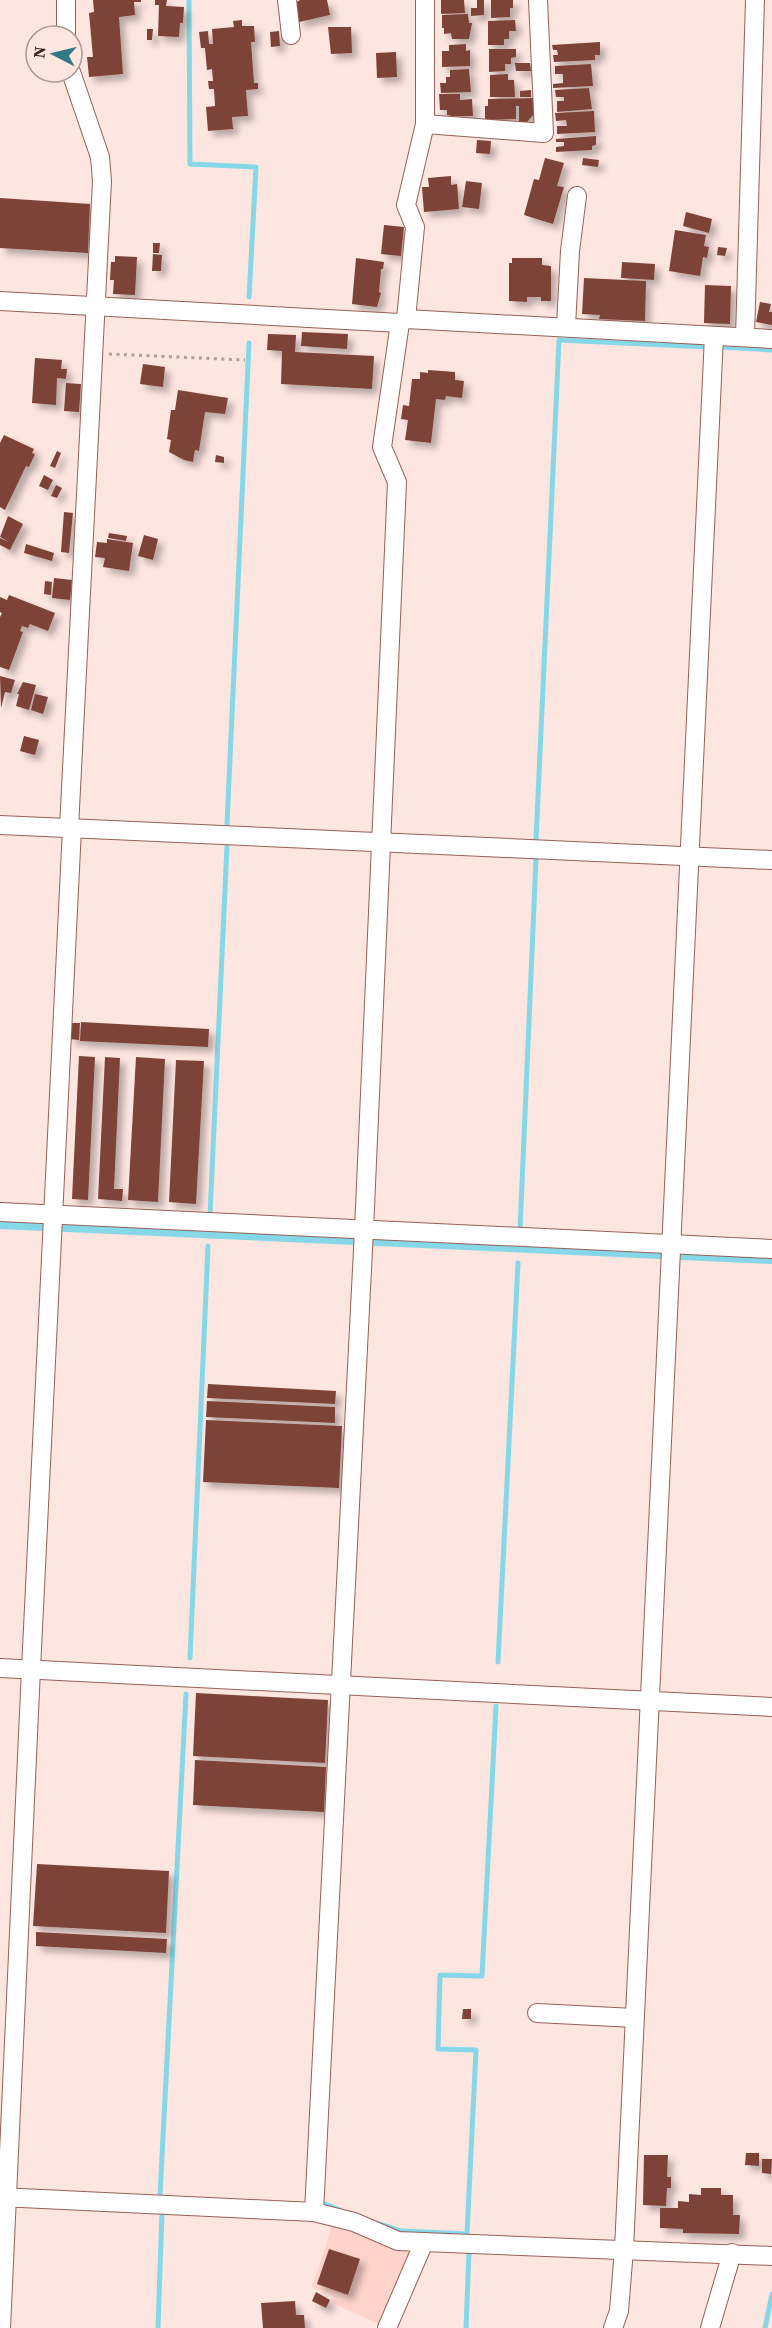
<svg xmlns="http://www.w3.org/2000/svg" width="772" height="2328" font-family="'Source Serif 4',serif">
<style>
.built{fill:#fdd3cb}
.water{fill:#86d7e7}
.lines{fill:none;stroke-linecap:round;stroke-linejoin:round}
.stream{stroke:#86d7e7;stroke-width:5}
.building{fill:#7d4338;filter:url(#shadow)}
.minor-casing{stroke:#956157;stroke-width:20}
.path{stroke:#b49d98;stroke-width:3;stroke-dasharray:3 4.5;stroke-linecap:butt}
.minor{stroke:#fff;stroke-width:18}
</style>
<defs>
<filter id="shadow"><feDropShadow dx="5.5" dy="5.5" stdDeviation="3" flood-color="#0004"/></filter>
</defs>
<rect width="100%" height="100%" fill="#fde5e0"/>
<!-- built -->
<polygon class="built" points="333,2223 411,2251 379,2324 332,2303 333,2296 312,2287"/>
<!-- water -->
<polygon class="water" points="0,1219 772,1256 772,1264 0,1229"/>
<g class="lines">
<!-- stream -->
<g class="stream">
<polyline points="189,0 190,164 256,167 249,297"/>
<polyline points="720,347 772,350"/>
<polyline points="227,824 249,343"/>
<polyline points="536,840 559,340 708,347"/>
<polyline points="210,1215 227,846"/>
<polyline points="520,1230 536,859"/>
<polyline points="190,1658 208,1246"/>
<polyline points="498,1662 518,1263"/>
<polyline points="160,2195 186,1694"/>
<polyline points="325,2204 340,2210"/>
<polyline points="377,2223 401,2231 467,2234 476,2050 438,2049 440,1975 482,1976 496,1706"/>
<polyline points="158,2328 162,2212"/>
<polyline points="466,2328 469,2252"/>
<polyline points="765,2328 772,2294"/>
</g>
</g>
<!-- building -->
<g class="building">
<polygon points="93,0 141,0 141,2 134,2 135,15 119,17 123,74 89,77 87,57 93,57 89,13 94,12"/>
<polygon points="155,0 167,0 166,6 184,7 183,23 180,23 179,37 158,36 159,5 155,5"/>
<polygon points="300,0 327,0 330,15 299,22 295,3"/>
<polygon points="441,0 464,0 465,13 441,14"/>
<polygon points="477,0 484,0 484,15 471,16 471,8 477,8"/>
<polygon points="491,0 513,0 513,8 510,8 510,17 491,18"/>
<polygon points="468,14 469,23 472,23 469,39 452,39 451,33 444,34 444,28 442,28 442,15"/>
<polygon points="242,20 242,26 254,26 255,42 251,42 254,83 258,83 258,89 246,90 248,116 232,117 233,129 208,131 206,107 215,106 214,89 209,89 208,81 213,81 212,69 207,70 205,48 201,48 199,32 208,31 209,44 213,44 212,29 234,27 233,21"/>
<polygon points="515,20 516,31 509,31 509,39 504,39 504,45 488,45 488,21"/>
<polygon points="328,27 351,27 352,53 331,54"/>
<polygon points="147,29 153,29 152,40 147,40"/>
<polygon points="279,31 280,46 271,47 270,32"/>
<polygon points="600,42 600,55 595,55 595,60 554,62 553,55 558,55 557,50 553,50 552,45"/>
<polygon points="466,44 466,51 470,50 470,66 442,67 442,51 449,51 449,45"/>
<polygon points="489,49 516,49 516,57 511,58 511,64 505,64 505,71 489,72"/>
<polygon points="396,52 397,77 377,78 376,53"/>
<polygon points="515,63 530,63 531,71 516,71"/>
<polygon points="591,64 593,86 553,88 553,84 563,83 563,74 555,74 555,66"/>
<polygon points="469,69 471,92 441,93 440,83 446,83 446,77 450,77 450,70"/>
<polygon points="508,74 508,80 514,80 515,97 490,97 490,75"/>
<polygon points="589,88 592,109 557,112 557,101 564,101 564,97 556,97 555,90"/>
<polygon points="531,90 531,97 520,97 520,91"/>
<polygon points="439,94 460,94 460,100 472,99 473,116 452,116 447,115 447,110 440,110"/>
<polygon points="534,98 534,114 527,122 519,123 519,106 516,106 516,119 485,120 485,106 488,106 488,99"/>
<polygon points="594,111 595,132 557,134 557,126 567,126 566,120 556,121 555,113"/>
<polygon points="596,136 596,145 592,146 592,150 556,152 556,147 564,146 564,142 556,142 556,139"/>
<polygon points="477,140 491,141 490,154 476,153"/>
<polygon points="545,158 564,163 557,186 564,187 553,224 524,215 534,179 539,180"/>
<polygon points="583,158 599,160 598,167 582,165"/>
<polygon points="451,176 451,185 457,184 459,209 424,212 422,187 429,187 428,178"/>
<polygon points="466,181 482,183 479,209 462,207"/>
<polygon points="0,198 90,204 88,253 0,248"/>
<polygon points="686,212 712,219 709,233 683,226"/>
<polygon points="384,225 404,227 401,256 381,254"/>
<polygon points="675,230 706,235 704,246 709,247 707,258 703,257 700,276 669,271"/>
<polygon points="153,243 160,243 159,253 153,253"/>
<polygon points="718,247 727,248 725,256 717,255"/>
<polygon points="153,254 162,255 161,271 152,271"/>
<polygon points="115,256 137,257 135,295 113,294 114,280 110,280 111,262 115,262"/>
<polygon points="356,258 384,262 383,269 381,269 379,292 381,293 377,307 352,304"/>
<polygon points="512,258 542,258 542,265 551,266 551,301 541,301 541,297 527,297 527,302 509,301 509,263 512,263"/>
<polygon points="622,262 655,264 654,280 621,278"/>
<polygon points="584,278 646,281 645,321 599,319 600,315 582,314"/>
<polygon points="705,285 731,286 730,324 704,323"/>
<polygon points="760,302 771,304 769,312 772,312 772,325 756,322"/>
<polygon points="302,332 348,334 347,349 301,346"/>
<polygon points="268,334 296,335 295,352 374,356 372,389 281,384 282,351 267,350"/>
<polygon points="35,358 62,360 61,369 67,369 66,379 57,378 56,405 32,403"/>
<polygon points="143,364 165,367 163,387 140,384"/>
<polygon points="428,370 455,372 455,380 464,381 462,398 446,396 445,400 436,399 431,443 405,440 408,420 401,419 403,405 409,406 412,379 420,379 420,372 428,373"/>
<polygon points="66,383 81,384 79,412 64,411"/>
<polygon points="178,390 228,398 225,414 205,412 199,451 195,450 193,462 184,460 169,452 171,440 167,439 171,410 175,410"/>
<polygon points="4,435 34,449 32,453 35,454 29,467 26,466 5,510 0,507 0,443"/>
<polygon points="57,451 61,453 55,468 50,466"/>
<polygon points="216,455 224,457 224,463 215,462"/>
<polygon points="44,475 53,480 48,490 39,486"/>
<polygon points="56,485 62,488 57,498 51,496"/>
<polygon points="64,512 73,513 69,553 61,552"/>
<polygon points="8,516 23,524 10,550 0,545 0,538 9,542 0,537"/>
<polygon points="109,533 127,536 126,541 108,538"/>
<polygon points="144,535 158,539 153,560 138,556"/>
<polygon points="107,539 133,543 129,571 103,567 105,558 95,557 97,542 107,543"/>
<polygon points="26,544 54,553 52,561 24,553"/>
<polygon points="54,578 72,580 70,600 52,598"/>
<polygon points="45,581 52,582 51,595 44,594"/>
<polygon points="9,595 55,613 48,631 30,624 28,628 22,626 20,631 23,632 9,670 0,667 0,617 2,613 0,612 0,597 7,600"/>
<polygon points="0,676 15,680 11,693 5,692 1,708"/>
<polygon points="23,682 36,685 29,710 16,706 19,694 17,694"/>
<polygon points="35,694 48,697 43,714 31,710"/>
<polygon points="24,736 39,740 35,755 20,751"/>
<polygon points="81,1022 209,1029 208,1047 80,1041"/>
<polygon points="70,1023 80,1023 79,1040 70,1039"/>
<polygon points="79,1056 95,1057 88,1200 72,1199"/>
<polygon points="105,1057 120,1058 114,1189 123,1189 122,1201 98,1199"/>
<polygon points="136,1057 165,1059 158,1202 128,1200"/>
<polygon points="176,1060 204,1061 196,1204 169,1202"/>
<polygon points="208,1384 336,1391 335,1404 207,1398"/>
<polygon points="207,1401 335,1407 335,1423 206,1417"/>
<polygon points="206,1420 342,1426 339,1488 203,1482"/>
<polygon points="196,1693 328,1700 325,1763 193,1756"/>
<polygon points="195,1760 326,1767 324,1812 193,1805"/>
<polygon points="37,1864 169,1871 166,1933 33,1926"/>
<polygon points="36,1932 167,1939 166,1953 36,1946"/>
<polygon points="463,2009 471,2009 471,2019 462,2019"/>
<polygon points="746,2153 759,2153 759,2166 745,2165"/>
<polygon points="644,2155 668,2155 667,2177 671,2177 671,2188 667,2188 666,2206 643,2205"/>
<polygon points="762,2159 772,2159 771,2174 762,2173"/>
<polygon points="701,2188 721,2188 721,2195 733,2195 733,2215 740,2215 739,2234 683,2233 683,2229 660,2228 660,2208 678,2208 678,2201 689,2202 689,2194 701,2195"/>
<polygon points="329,2249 360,2259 348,2295 317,2284"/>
<polygon points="316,2292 330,2300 326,2308 312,2301"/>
<polygon points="295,2301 296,2315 304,2315 305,2328 263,2328 261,2303"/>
</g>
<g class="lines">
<defs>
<g id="minor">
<polyline points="66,0 66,36"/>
<polyline points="287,0 291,35"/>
<polyline points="425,124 544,133 538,0"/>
<polyline points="0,301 400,323 406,319 772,339"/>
<polyline points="406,319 415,227 406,205 425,124 425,0"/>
<polyline points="566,326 570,251 577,196"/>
<polyline points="745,337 755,0"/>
<polyline points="0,825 772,860"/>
<polyline points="69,828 102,181 100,157 71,72"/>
<polyline points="0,1212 772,1249"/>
<polyline points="0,1668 772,1707"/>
<polyline points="537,2013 634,2018"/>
<polyline points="0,2197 314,2212 354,2222 398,2241 772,2256"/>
<polyline points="314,2212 364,1230 397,482 382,447 400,323"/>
<polyline points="1,2328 31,1669 72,828"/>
<polyline points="387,2328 424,2242"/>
<polyline points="613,2328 619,2311 624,2249 714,336"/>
<polyline points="710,2328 732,2253"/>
</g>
</defs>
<!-- minor casing -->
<use href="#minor" class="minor-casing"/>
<!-- path -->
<polyline class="path" points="109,354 245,360"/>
<!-- minor -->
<use href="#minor" class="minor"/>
</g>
<!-- north arrow -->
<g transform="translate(54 54) rotate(277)"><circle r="28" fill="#fde5e0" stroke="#af9793" stroke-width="1.5"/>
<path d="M0-4.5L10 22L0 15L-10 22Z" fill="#327885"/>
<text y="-9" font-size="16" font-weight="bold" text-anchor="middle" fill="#39231f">N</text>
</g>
</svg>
